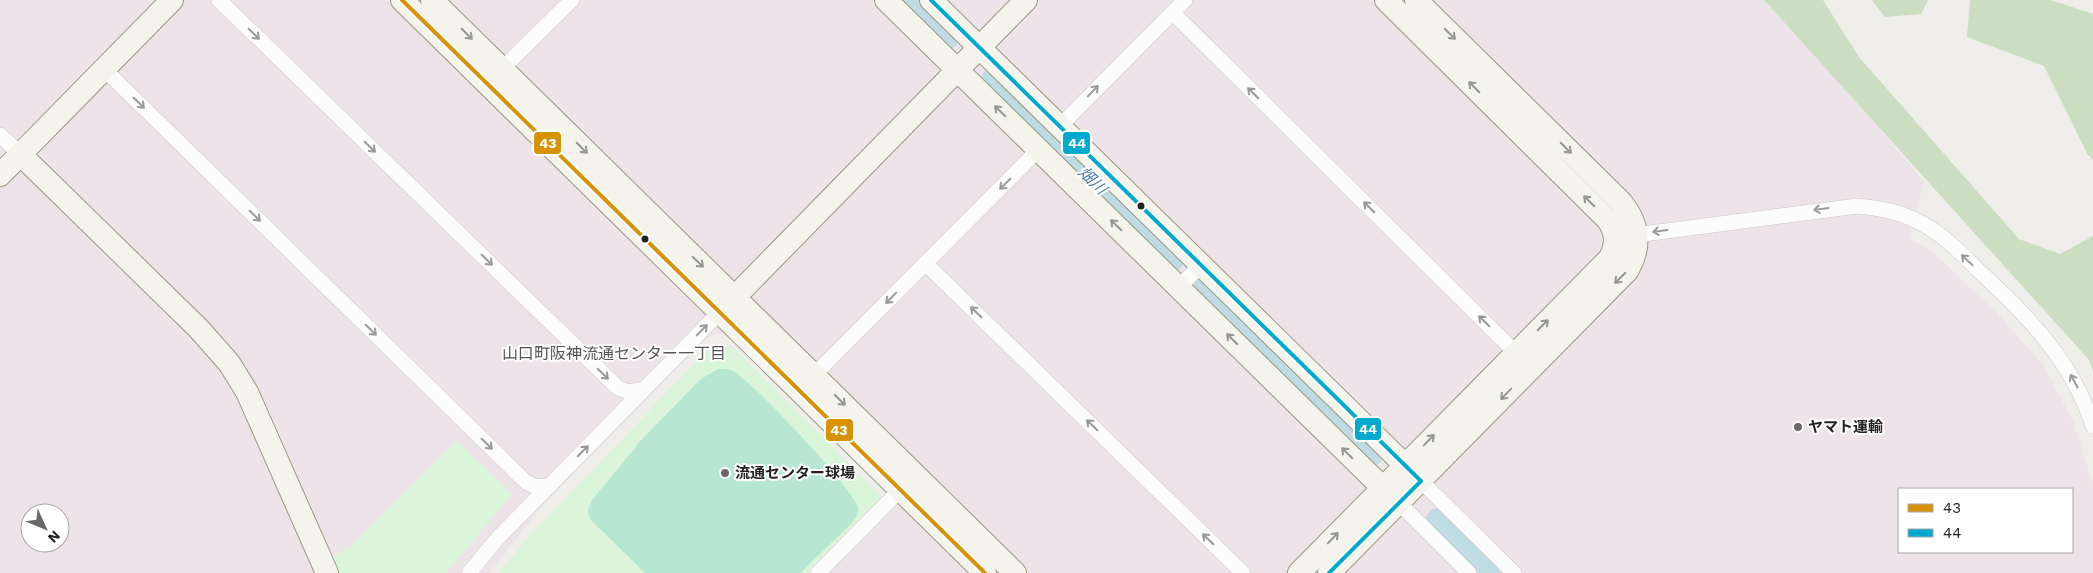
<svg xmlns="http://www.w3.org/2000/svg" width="2093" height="573" font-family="'Work Sans','Noto Sans JP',sans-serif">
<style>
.industrial{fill:#ede4e9;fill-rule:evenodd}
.forest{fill:#cbdec1}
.park{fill:#daf5da}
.pitch{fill:#b7e6d2}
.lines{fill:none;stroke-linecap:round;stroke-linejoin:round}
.river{stroke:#bfdbe3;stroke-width:29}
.street-casing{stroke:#c9c8c7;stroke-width:16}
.secondary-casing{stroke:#999a82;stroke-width:24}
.street{stroke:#fdfcfc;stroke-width:15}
.secondary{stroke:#f4f4ed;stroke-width:22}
.bus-1-casing{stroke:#fff;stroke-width:8}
.bus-2-casing{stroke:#fff;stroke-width:8}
.bus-1{stroke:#d79205;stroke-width:4}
.bus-2{stroke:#00a9ce;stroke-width:4}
.oneway{stroke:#9a9a9a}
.oneway2{stroke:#969692}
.bus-dot{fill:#222;stroke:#fff;stroke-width:2}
.poi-dot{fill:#6a6968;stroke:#fff;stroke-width:2}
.labels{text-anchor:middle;stroke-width:4;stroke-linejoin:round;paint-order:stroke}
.poi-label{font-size:15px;font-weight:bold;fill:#222;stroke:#fff;text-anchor:start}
.water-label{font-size:16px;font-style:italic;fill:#4a7aab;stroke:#fff}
.neighbourhood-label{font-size:16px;fill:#555;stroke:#fff}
.line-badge{stroke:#fff;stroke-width:2}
.badge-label{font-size:14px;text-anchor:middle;font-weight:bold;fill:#fff}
</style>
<rect width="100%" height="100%" fill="#f0eeeb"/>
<!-- industrial -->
<path class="industrial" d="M 0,0 L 1771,0 L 1924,182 L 1909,238 L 1934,253 L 1963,281 L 1996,312 L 2044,366 L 2074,423 L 2093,485 L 2093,573 L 826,573 L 899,502 L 725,332 L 708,337 L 544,504 L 489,573 L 0,573 ZM 1899,489 L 2072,489 L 2072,552 L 1899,552 ZM 30,513 L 60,513 L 60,543 L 30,543 Z"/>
<!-- forest -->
<g class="forest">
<polygon points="1764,0 1823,0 1859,57 2019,239 2060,254 2093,236 2093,371 2089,360"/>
<polygon points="1872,0 1928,0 1921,14 1885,17"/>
<polygon points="1970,0 2051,0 2093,14 2093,160 2088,155 2044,66 1967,37"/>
</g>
<!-- park -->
<g class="park">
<polygon points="732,346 884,499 809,573 499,573 526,540 710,347"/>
<polygon points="457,441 512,494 446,573 338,573 332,557 351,546"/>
</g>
<!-- pitch -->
<path class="pitch" d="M 718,369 C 724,369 731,369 736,373 C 754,384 857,492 858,508 C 859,515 854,520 850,525 L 800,573 L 645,573 L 590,519 L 588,510 L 592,500 L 643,438 L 701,379 Z"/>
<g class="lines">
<!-- river -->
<g class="river">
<polyline points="909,0 945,36"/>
<polyline points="994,83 1171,257"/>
<polyline points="1206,292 1369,453"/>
<polyline points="1440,522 1492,573"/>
</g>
<defs>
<g id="street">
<polyline points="219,0 618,388 629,392 643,389"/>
<polyline points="1173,13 1523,360"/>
<polyline points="104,69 526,482 536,487 548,486"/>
<polyline points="496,75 572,0"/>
<polyline points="1060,126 1185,0"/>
<polyline points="0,135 20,154"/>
<path d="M 1628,236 L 1857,206 C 1878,208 1899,211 1919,222 C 1943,234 1961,253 1980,272 C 2028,316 2073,362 2093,426"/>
<polyline points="925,263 1243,573"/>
<polyline points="1179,287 1201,265"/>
<polyline points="807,382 1039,149"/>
<polyline points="1421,481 1514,573"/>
<polyline points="1399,503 1469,573"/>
<polyline points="469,573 497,539 719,313"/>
<polyline points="818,573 900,490"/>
</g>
<g id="secondary">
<polyline points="402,0 985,573"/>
<polyline points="432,0 1015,573"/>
<polyline points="886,0 1392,497"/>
<polyline points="931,0 1415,475"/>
<polyline points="20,154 199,329 229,363 247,392 327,573"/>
<polyline points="0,175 172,0"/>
<polyline points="724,308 1026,0"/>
<path d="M 1299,573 L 1610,258 C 1617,243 1617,234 1608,220 L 1386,0"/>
<path d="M 1329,573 L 1627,271 C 1642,246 1639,224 1621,202 L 1416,0"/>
</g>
</defs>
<!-- street casing -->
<use href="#street" class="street-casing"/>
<!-- secondary casing -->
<use href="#secondary" class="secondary-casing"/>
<!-- street -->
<use href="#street" class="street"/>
<!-- secondary -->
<use href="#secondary" class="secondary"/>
<defs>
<polyline id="bus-1" points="402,0 985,573"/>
<polyline id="bus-2" points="931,0 1421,481 1329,573"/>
</defs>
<!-- bus-1 casing -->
<use href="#bus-1" class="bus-1-casing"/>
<!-- bus-2 casing -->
<use href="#bus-2" class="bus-2-casing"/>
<!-- bus-1 -->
<use href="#bus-1" class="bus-1"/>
<!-- bus-2 -->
<use href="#bus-2" class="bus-2"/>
</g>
<!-- one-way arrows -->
<defs><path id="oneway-shaft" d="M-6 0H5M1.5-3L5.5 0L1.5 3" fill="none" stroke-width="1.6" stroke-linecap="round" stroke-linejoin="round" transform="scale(1.25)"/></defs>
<g class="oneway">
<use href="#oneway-shaft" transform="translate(254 34) rotate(44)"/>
<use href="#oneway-shaft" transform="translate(1093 91) rotate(-46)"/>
<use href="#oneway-shaft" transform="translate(1253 93) rotate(-135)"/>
<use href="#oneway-shaft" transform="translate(139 103) rotate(44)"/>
<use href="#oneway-shaft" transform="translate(370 147) rotate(44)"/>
<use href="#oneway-shaft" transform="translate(1005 184) rotate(135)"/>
<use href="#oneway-shaft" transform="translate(1369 207) rotate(-136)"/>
<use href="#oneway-shaft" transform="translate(1821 209) rotate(172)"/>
<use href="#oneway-shaft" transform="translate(255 216) rotate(44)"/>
<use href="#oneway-shaft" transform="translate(1660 231) rotate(172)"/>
<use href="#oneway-shaft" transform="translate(487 260) rotate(44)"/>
<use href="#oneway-shaft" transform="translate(1967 260) rotate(-137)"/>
<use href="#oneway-shaft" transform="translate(891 298) rotate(134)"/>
<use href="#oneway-shaft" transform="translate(976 312) rotate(-136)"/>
<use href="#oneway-shaft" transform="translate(1484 321) rotate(-135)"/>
<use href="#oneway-shaft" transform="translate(371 330) rotate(44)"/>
<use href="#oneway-shaft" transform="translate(702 330) rotate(-46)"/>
<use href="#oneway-shaft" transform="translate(603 374) rotate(44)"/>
<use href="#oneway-shaft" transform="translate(2074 381) rotate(-119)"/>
<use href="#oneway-shaft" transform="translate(1092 425) rotate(-136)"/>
<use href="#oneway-shaft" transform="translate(487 444) rotate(44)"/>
<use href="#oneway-shaft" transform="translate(583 451) rotate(-45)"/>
<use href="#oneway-shaft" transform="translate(1208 539) rotate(-136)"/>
</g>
<g class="oneway2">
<use href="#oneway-shaft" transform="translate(467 34) rotate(45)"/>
<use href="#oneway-shaft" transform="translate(1450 34) rotate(45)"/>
<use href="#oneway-shaft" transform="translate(1474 87) rotate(-135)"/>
<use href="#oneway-shaft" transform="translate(1000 111) rotate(-136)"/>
<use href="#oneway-shaft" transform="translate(582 148) rotate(45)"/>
<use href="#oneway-shaft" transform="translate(1566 148) rotate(45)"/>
<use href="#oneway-shaft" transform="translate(1589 201) rotate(-135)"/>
<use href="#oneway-shaft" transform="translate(1116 225) rotate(-136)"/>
<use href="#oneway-shaft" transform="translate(698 262) rotate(44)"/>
<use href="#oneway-shaft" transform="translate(1620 278) rotate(135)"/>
<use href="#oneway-shaft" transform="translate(1543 325) rotate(-45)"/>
<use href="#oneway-shaft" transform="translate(1232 339) rotate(-135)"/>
<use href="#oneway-shaft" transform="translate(1506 394) rotate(134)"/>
<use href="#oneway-shaft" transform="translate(840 400) rotate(45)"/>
<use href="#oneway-shaft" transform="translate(1429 440) rotate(-46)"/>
<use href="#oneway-shaft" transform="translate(1347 453) rotate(-135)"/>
<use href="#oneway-shaft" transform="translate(1333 538) rotate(-46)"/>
</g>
<!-- markers -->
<g class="bus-dot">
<circle cx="1141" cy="206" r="4.5"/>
<circle cx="645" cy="239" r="4.5"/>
</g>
<g class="poi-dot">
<circle cx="1798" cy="427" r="5"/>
<circle cx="725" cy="473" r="5"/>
</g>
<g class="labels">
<!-- poi labels -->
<g class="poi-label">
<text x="1808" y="432">ヤマト運輸</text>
<text x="735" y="478">流通センター球場</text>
</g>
<!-- water labels -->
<g class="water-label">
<text transform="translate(1093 180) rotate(44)" y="6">畑川</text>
</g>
<!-- neighbourhood labels -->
<g class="neighbourhood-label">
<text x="614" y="359">山口町阪神流通センター一丁目</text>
</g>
</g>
<g class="line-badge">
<rect x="1062" y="131" width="29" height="24" rx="5" fill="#00a9ce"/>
<rect x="533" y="131" width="29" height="24" rx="5" fill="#d79205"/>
<rect x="1354" y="417" width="28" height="24" rx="5" fill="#00a9ce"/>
<rect x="825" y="418" width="29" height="24" rx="5" fill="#d79205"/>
</g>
<g class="badge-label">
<text x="1077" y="148">44</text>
<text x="548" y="148">43</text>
<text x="1368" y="434">44</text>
<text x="839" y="435">43</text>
</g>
<!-- legend -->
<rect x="1898" y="488" width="175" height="65" fill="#ffffff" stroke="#a7a7a7"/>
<rect x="1908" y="504" width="25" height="8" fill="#d79205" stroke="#a7a7a7"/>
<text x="1943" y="513" font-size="15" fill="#222222">43</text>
<rect x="1908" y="529" width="25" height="8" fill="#00a9ce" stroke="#a7a7a7"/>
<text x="1943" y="538" font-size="15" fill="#222222">44</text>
<!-- north arrow -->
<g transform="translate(45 528) rotate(134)"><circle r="24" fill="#ffffff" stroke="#a7a7a7"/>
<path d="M0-4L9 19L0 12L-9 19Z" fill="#6a6968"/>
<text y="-8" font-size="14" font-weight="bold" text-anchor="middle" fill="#222222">N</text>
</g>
</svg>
